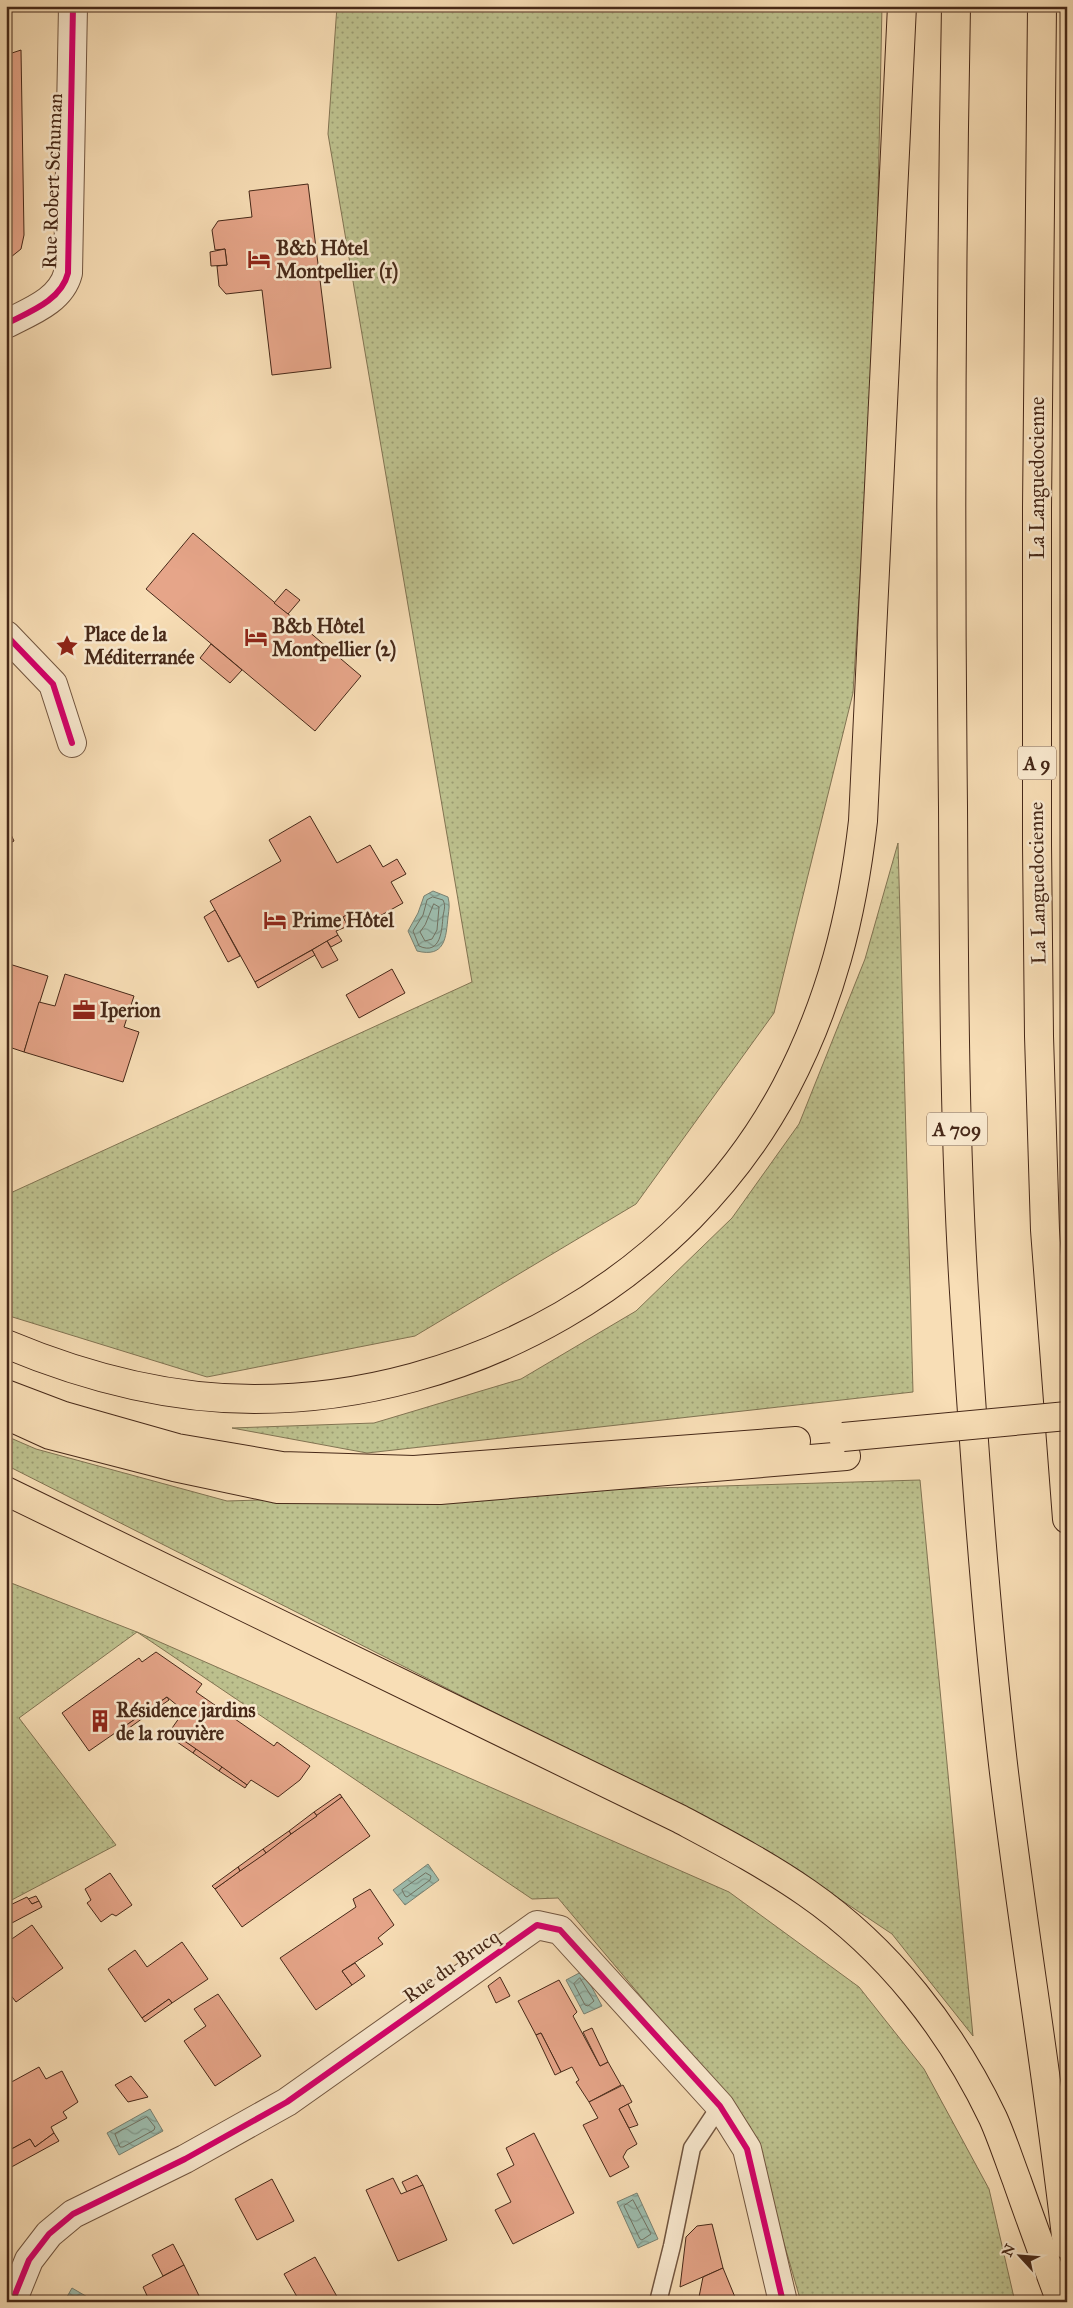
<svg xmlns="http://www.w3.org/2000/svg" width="1073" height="2308" font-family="'IM FELL Great Primer',serif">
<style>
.grass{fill:url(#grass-dots);stroke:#827453}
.water{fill:url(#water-waves);stroke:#7a8171}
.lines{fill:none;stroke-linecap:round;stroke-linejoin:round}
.shore{stroke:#727262;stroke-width:1}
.building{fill:#e6a589;stroke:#462818}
.service-casing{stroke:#725640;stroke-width:19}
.minor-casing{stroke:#725640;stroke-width:30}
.primary-casing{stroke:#462818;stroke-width:30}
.motorway-casing{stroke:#462818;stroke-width:30}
.service{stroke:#faead0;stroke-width:16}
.minor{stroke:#faead0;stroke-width:28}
.primary{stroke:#f8deb6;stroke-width:28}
.motorway{stroke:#f8deb6;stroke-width:28}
.primary-bridge-casing{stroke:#462818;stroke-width:30;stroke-linecap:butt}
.primary-bridge{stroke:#f8deb6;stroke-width:28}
.cycleway-casing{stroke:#faead0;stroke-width:9}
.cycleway{stroke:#d6006c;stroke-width:6}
.labels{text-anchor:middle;stroke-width:5;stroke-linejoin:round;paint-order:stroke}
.shield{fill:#faead0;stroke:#7c624f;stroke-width:1}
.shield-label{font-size:19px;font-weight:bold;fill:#462818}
.street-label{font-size:20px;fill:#462818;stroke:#faead0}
.poi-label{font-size:20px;font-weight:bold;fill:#462818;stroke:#faead0;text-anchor:start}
</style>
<defs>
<pattern id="grass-dots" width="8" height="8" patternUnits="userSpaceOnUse" patternTransform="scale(1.25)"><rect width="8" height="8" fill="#bdc18e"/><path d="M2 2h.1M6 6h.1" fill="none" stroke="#9b9d73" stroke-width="1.8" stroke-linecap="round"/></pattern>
<pattern id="water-waves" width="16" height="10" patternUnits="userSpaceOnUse" patternTransform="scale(1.25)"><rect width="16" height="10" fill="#9dbcad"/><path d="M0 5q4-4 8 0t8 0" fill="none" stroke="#82998c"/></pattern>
</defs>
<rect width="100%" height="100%" fill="#f8deb6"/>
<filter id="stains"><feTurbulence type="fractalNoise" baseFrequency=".004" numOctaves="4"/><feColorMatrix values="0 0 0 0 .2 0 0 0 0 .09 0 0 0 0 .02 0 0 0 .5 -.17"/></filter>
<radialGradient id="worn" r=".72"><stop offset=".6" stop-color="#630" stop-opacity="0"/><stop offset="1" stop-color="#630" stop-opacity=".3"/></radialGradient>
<!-- grass -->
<g class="grass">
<polygon points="337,6 882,6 875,342 853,693 774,1013 636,1204 415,1336 207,1377 6,1315 6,1195 472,982 328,134"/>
<polygon points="898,843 913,1392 367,1453 232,1428 374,1423 521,1379 636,1311 732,1218 799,1124 865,959"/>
<polygon points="6,1436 36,1449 227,1501 920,1480 973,2036 892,1934 768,1851 6,1465"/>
<polygon points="6,1581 137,1632 729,1892 859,1987 924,2069 989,2189 1015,2302 801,2302 750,2126 558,1898 532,1899 137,1632 19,1718 116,1845 6,1903"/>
</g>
<!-- water -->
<g class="water">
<path d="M 433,891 L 448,897 C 450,905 449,909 448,917 C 446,938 445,958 417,951 L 408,931 L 418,913 L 424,896 Z"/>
<polygon points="428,1864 439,1880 405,1905 393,1890"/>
<polygon points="583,1971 602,2006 584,2014 566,1980"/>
<polygon points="150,2109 163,2131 119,2155 107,2133"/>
<polygon points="637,2193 658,2239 638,2248 617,2202"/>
<polygon points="72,2288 96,2302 64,2302"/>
</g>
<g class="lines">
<!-- shore -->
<g class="shore">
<path d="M 433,897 L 443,900 C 446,906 444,910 443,916 C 442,929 441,956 419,946 L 413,931 L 423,915 L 427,900 Z"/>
<polygon points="434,904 439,907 437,930 432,939 425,941 420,932 425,925"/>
<polygon points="426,1873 431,1876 430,1880 407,1897 405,1896 402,1890"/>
<polygon points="580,1978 594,2001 588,2006 585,2005 574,1984"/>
<polygon points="147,2117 155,2127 154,2130 123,2147 120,2147 115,2134"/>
<polygon points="633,2200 651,2234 642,2240 640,2239 624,2206"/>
</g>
</g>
<!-- building -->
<g class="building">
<polygon points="21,50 24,235 21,249 6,261 6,55"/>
<polygon points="308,184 331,368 272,375 262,290 226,294 219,286 217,266 227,265 225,249 215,250 212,230 218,221 252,217 249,191"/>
<polygon points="225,249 227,265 211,266 210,252"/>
<polygon points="193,533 361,676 315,731 146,589"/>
<polygon points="286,589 300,600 288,614 274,603"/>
<polygon points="211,644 242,670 230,683 200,658"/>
<polygon points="310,816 337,863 370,845 383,867 397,859 406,874 391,882 403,903 360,927 352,912 343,917 348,926 336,931 338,935 255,982 210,901 281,861 269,840"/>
<polygon points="6,824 14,841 6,845"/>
<polygon points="215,910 240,956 228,962 204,917"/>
<polygon points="352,912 356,921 348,926 343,917"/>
<polygon points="338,935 342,941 331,947 327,941"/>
<polygon points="327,941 338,960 322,968 312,950"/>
<polygon points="312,950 315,955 258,988 255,982"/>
<polygon points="6,963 48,976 24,1052 6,1046"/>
<polygon points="392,969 405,993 359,1018 346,995"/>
<polygon points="65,974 134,996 124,1027 139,1032 123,1082 24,1052 39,1002 55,1006"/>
<polygon points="156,1652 202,1684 196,1692 274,1746 277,1742 310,1766 300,1780 278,1797 251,1780 247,1785 170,1731 184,1711 167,1697 89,1751 62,1713 139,1658 142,1662"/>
<polygon points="167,1697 169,1700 143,1718 141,1715"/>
<polygon points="141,1715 143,1718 118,1736 115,1733"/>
<polygon points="170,1731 196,1749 193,1753 167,1735"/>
<polygon points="196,1749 222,1767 219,1771 193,1753"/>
<polygon points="222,1767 247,1785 245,1788 219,1771"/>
<polygon points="340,1794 342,1797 317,1816 314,1812"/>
<polygon points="342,1797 370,1836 242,1927 215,1889"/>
<polygon points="314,1812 317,1816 291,1834 289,1831"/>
<polygon points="289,1831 291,1834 266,1853 263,1849"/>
<polygon points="263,1849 266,1853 240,1871 238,1867"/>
<polygon points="238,1867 240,1871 215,1889 212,1886"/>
<polygon points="110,1873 132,1905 116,1916 112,1914 101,1922 87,1903 91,1900 85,1889"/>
<polygon points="370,1889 394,1925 378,1938 383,1944 342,1971 352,1985 316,2010 280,1958 356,1907 353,1899"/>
<polygon points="36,1896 39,1901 32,1904 28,1899"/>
<polygon points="27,1897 32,1904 39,1901 42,1907 10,1924 6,1918 6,1907"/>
<polygon points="32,1925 63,1968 16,2002 6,1989 6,1943"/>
<polygon points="182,1942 208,1979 172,2003 169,1999 142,2018 108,1969 135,1950 147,1967"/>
<polygon points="355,1963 365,1976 352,1985 342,1971"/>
<polygon points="500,1977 510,1996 496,2003 488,1986"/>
<polygon points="559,1980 577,2012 573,2016 600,2066 608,2062 621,2085 589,2102 576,2082 579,2080 572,2067 561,2072 541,2033 536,2035 518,2001"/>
<polygon points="218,1994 261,2056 215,2086 184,2041 206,2026 194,2009"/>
<polygon points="169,1999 172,2003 145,2022 142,2018"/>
<polygon points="592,2028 608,2062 600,2066 583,2032"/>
<polygon points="541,2033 561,2072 555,2075 536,2035"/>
<polygon points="39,2067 46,2079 62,2071 78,2102 63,2112 67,2118 51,2127 54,2133 35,2147 30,2139 6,2152 6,2085"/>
<polygon points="131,2076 148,2097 128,2102 115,2085"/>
<polygon points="623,2085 632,2102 619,2109 637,2144 627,2150 623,2157 629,2167 610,2177 583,2125 598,2118 589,2102"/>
<polygon points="628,2104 638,2125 629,2128 619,2109"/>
<polygon points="54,2133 59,2141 6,2170 6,2152 30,2139 35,2147"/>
<polygon points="534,2133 574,2213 513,2244 495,2210 511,2202 497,2174 514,2165 506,2148"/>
<polygon points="417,2175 423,2185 407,2192 402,2182"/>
<polygon points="393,2178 401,2194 423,2185 447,2240 398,2261 366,2190"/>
<polygon points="272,2179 294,2221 257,2240 235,2199"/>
<polygon points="712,2224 723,2268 680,2287 686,2237 697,2226"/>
<polygon points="173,2244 184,2265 163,2276 152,2255"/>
<polygon points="315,2257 340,2302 300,2302 284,2274"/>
<polygon points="184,2265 202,2302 150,2302 143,2287"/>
<polygon points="723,2268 737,2302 698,2302 703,2277"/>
</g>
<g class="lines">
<defs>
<polyline id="service" points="658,2302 672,2246 692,2148 720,2106"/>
<g id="minor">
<path d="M 6,324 C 29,312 61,301 68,273 L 73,6"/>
<polyline points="6,635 53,684 72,743"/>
<polyline points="12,2302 29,2260 49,2234 73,2214 185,2159 287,2102 537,1925 560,1930 720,2106 747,2149 783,2302"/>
</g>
<g id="primary">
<polyline points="6,1394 64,1416 177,1448 282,1466 414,1470 796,1441"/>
<polyline points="6,1415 50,1435 174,1467 278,1489 440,1490 846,1456"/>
</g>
<g id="motorway">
<path d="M 956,6 C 951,273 950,540 953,807 C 954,969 954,1131 964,1292 C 974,1449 985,1607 1003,1764 C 1022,1925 1049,2084 1067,2245"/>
<polyline points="1042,6 1037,508 1037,845 1039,1036 1045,1230 1067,1519"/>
<path d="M 6,1344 C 85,1377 168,1399 254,1399 C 469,1399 684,1280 786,1087 C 831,1001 852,917 863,821 L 902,6"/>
<path d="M 6,1491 L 680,1819 C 723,1842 767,1865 807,1893 C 888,1949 951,2030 993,2118 C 1002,2138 1009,2160 1017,2181 C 1031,2221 1046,2262 1061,2302"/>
</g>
</defs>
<!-- service casing -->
<use href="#service" class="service-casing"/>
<!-- minor casing -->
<use href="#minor" class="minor-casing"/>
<!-- primary casing -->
<use href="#primary" class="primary-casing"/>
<!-- motorway casing -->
<use href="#motorway" class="motorway-casing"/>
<!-- service -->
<use href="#service" class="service"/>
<!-- minor -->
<use href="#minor" class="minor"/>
<!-- primary -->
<use href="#primary" class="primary"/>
<!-- motorway -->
<use href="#motorway" class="motorway"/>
<defs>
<polyline id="primary-bridge" points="843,1437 1067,1416"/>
</defs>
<!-- primary-bridge casing -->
<use href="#primary-bridge" class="primary-bridge-casing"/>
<!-- primary-bridge -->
<use href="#primary-bridge" class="primary-bridge"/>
<defs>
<g id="cycleway">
<path d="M 6,324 C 29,312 61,301 68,273 L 73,6"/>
<polyline points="6,635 53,684 72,743"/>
<polyline points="12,2302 29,2260 49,2234 73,2214 185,2159 287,2102 537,1925 560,1930 720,2106 747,2149 783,2302"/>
</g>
</defs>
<!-- cycleway casing -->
<use href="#cycleway" class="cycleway-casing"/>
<!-- cycleway -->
<use href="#cycleway" class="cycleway"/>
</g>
<!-- icons -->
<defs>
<symbol id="hotel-bare" viewBox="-9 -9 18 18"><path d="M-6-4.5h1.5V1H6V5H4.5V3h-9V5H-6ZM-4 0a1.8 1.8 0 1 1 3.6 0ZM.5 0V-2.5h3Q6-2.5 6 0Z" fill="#8f2418" stroke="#faead0" stroke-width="2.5" paint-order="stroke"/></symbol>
<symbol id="sight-bare" viewBox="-9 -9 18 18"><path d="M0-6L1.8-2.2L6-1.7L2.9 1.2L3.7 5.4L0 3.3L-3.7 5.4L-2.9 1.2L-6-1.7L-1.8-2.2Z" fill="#8f2418" stroke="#faead0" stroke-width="2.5" paint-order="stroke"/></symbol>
<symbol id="office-bare" viewBox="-9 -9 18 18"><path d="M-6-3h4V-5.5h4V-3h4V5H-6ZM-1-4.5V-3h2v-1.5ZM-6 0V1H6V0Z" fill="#8f2418" stroke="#faead0" stroke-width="2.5" paint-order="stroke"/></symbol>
<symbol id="building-bare" viewBox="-9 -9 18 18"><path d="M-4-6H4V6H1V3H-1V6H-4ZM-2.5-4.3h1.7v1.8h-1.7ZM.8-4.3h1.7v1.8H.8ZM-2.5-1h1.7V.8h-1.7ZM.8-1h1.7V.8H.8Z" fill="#8f2418" stroke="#faead0" stroke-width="2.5" paint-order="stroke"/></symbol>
</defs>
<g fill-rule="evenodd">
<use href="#hotel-bare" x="243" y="243" width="32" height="32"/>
<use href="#hotel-bare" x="240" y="621" width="32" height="32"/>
<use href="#sight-bare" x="51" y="630" width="32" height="32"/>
<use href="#hotel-bare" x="259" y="904" width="32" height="32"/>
<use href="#office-bare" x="68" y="994" width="32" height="32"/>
<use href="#building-bare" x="84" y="1705" width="32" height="32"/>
</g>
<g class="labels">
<!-- shield labels -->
<g class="shield">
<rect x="1018" y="746.5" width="38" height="33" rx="4"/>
<rect x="927" y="1112.5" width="60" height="33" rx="4"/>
</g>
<g class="shield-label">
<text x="1037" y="770">A 9</text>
<text x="957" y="1136">A 709</text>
</g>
<!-- street labels -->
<g class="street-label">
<text transform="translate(52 181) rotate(-88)" y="7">Rue Robert Schuman</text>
<text transform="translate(1037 478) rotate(-90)" y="7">La Languedocienne</text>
<text transform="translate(1037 883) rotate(-91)" y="7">La Languedocienne</text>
<text transform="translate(451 1966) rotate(-35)" y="7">Rue du Brucq</text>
</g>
<!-- poi labels -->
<g class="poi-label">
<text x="276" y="255">B&amp;b Hôtel<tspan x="276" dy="23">Montpellier (1)</tspan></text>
<text x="272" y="633">B&amp;b Hôtel<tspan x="272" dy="23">Montpellier (2)</tspan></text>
<text x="84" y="641">Place de la<tspan x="84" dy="23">Méditerranée</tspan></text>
<text x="292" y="927">Prime Hôtel</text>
<text x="100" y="1017">Iperion</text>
<text x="116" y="1717">Résidence jardins<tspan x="116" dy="23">de la rouvière</tspan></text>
</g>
</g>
<!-- margin -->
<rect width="1073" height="2308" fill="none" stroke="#f8deb6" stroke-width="25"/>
<rect x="8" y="8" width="1058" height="2293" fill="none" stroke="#462818" stroke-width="2.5"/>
<rect x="12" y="12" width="1048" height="2283" fill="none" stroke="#462818"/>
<!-- north arrow -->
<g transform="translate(1020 2256) rotate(296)" stroke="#faead0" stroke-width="4" paint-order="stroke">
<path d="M0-4L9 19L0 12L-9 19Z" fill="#462818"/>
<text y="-8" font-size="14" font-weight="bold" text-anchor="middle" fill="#462818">N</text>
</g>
<rect width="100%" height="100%" filter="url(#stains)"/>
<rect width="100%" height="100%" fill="url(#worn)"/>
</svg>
